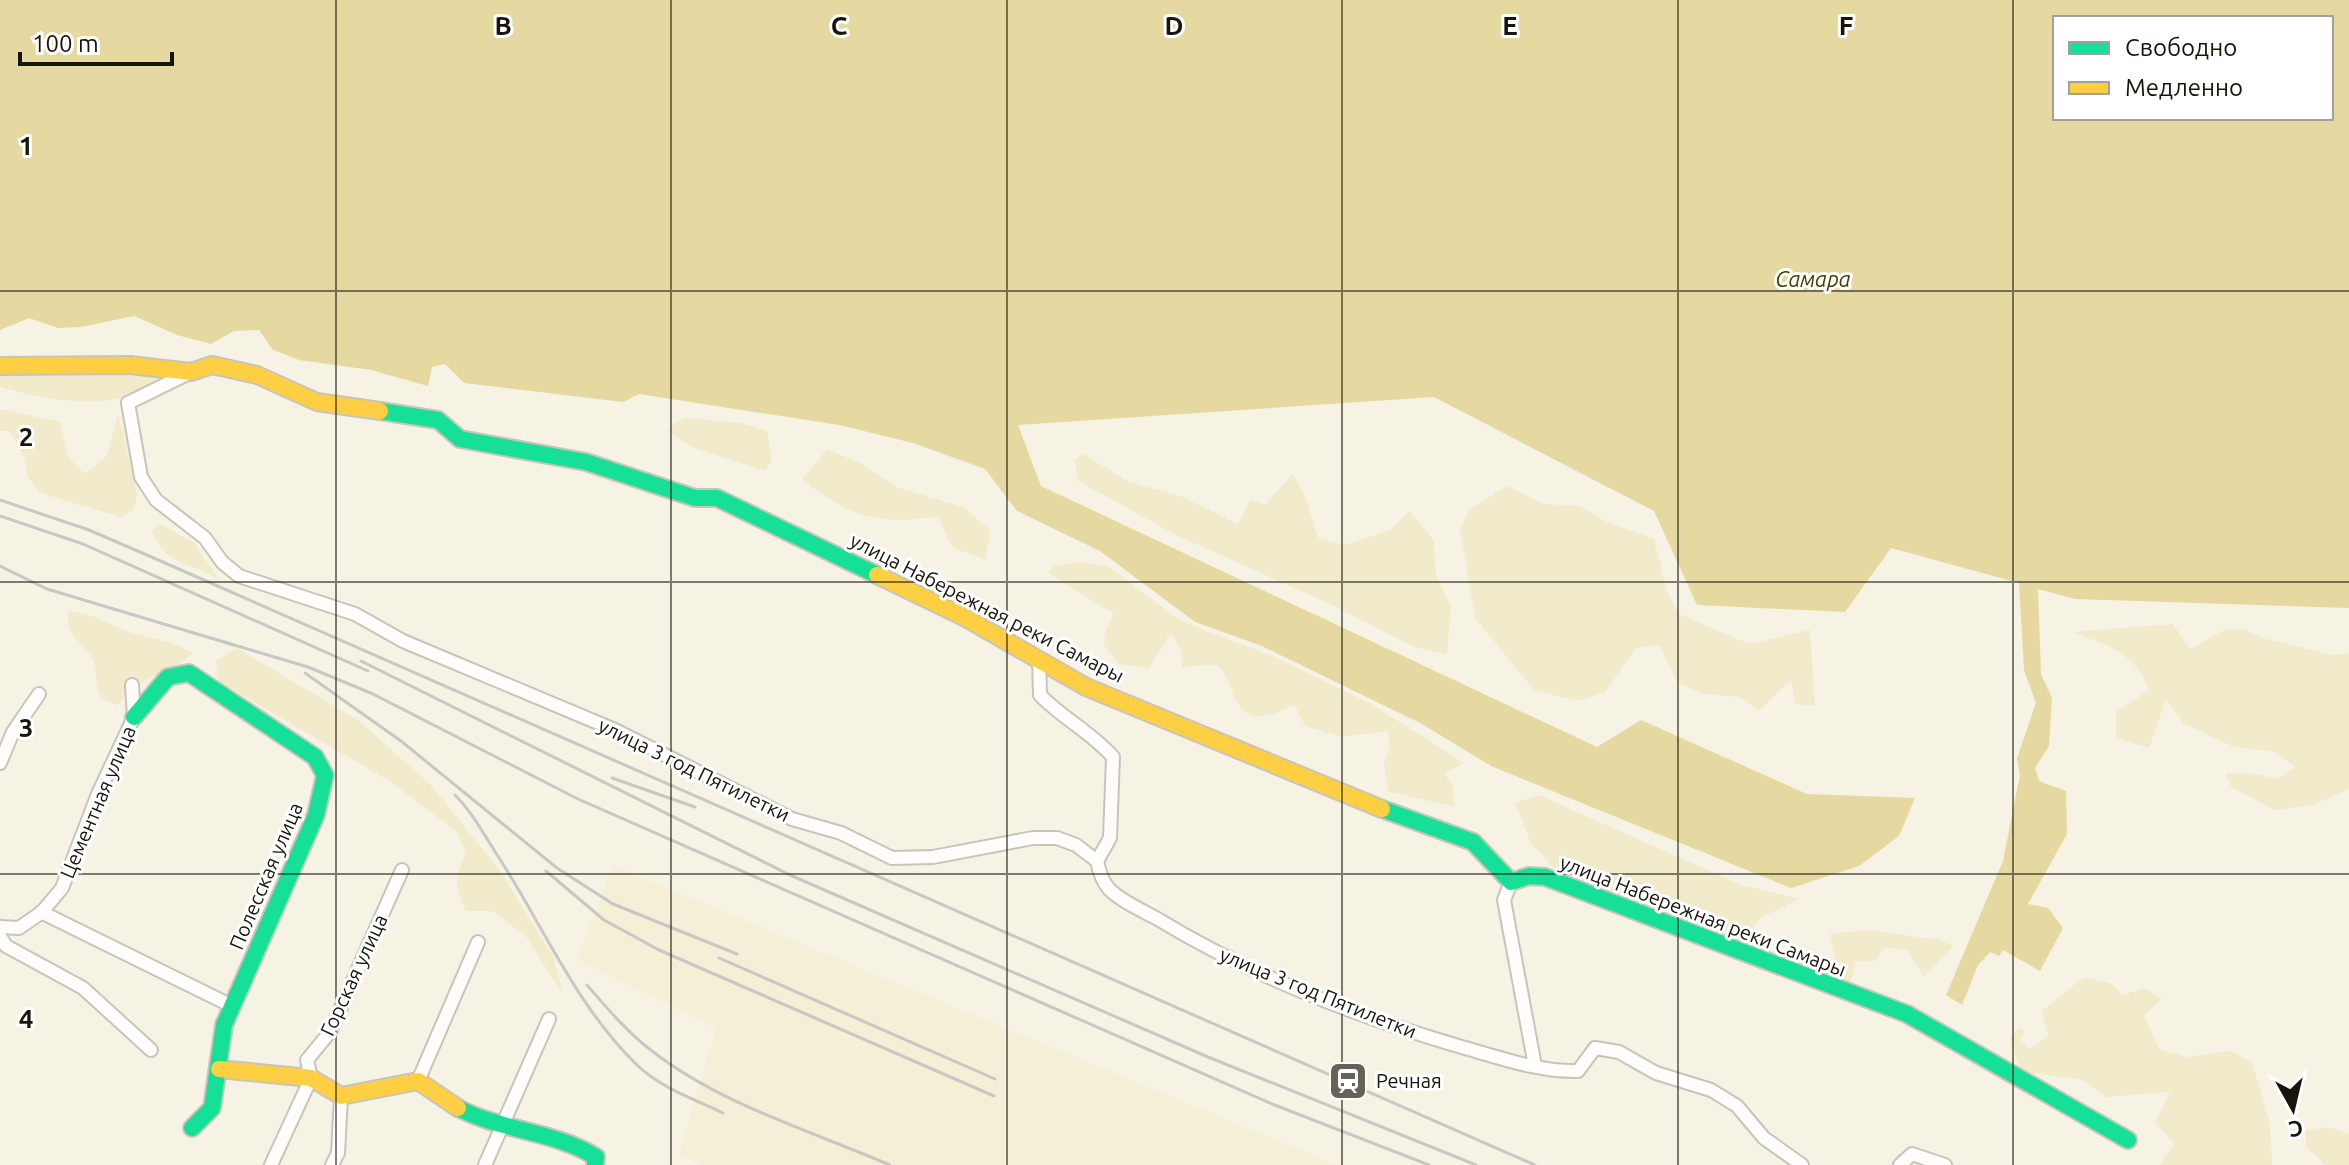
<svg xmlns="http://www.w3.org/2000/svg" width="2349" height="1165" font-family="Ubuntu,sans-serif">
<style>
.built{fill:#f4efd6}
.green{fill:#f1eacb}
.water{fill:#e5d8a1;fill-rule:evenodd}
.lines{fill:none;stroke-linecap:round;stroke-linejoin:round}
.street-casing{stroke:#c7c5ba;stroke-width:16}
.fast-casing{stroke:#c7c5ba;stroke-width:20}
.slow-casing{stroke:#c7c5ba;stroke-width:20}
.street{stroke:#fefdfb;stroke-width:12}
.fast{stroke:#16e098;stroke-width:16}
.slow{stroke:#ffcf43;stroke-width:16}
.rail{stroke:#c8c7c3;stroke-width:3}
.grid{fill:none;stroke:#17150c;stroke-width:2;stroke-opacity:0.55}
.labels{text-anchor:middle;stroke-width:6;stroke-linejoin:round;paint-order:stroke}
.street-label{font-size:20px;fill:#17150c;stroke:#fff}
.poi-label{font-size:20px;fill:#17150c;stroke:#fff;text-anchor:start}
.water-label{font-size:22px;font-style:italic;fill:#4a3e01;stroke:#fff}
.grid-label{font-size:26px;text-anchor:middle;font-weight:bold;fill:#17150c;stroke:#fff;stroke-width:6;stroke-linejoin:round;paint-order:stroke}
</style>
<rect width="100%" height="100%" fill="#f6f3e5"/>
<!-- built -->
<polygon class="built" points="613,866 1337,1165 703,1165 678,1155 716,1029 577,960"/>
<!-- green -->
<g class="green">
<path d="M 115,370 L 170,374 C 126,415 51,402 0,387 L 0,373 Z"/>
<polygon points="0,409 60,422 68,457 85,474 107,456 118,414 137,494 134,510 121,517 40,493 28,477 25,459 10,431 0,431"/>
<polygon points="684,418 741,423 767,431 772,461 765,471 692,447 666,430"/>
<path d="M 827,449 L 864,465 L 896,487 L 963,507 L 991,531 L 985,560 L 952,547 L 938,517 C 874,524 854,519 802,480 Z"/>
<polygon points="1083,454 1129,482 1180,496 1238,524 1250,500 1265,505 1292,474 1304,493 1318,538 1344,545 1391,530 1410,511 1434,541 1436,575 1451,606 1447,654 1414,647 1330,604 1178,536 1078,481 1075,460"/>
<polygon points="1507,486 1544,504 1580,506 1607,522 1654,539 1667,591 1679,614 1749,644 1810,630 1815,706 1795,704 1791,679 1759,711 1740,697 1704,694 1678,683 1659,645 1636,648 1605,692 1578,701 1534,690 1475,618 1460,529 1469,510"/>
<path d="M 159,523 L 194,543 L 219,580 C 193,561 168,569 152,532 Z"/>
<path d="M 1082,562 L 1107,566 L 1181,621 L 1277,658 L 1371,704 L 1464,763 L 1444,773 L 1452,784 L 1455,807 L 1388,791 L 1384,763 L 1390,747 L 1387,731 L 1342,737 L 1305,726 L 1294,704 C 1224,745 1240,672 1214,665 C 1205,663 1191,667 1182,668 L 1181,651 L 1171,632 L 1149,668 L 1119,664 L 1104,645 L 1105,632 L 1114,614 L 1048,573 L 1054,566 Z"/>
<path d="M 68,611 C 91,613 106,623 127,631 C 151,640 171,639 193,653 C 168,678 143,671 118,705 C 87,698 102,682 93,660 C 83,638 66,642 68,611 Z"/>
<path d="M 2173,624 L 2190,649 L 2226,629 L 2245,629 L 2262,638 L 2333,655 L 2349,653 L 2349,789 L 2312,805 L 2274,810 L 2231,787 L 2226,773 L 2257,774 L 2278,779 L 2295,767 L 2275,752 L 2234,747 L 2183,723 L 2166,699 L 2149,748 L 2116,738 L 2116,712 L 2149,690 C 2135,652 2108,646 2072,632 Z"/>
<path d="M 237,648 L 359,721 L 431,785 L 501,872 L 554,959 L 563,994 L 525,935 L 492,911 L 466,911 C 454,888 455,875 466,852 L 457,832 L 391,782 L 218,681 L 216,661 Z"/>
<polygon points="1539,795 1741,885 1800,899 1760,918 1743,939 1689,922 1658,905 1558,873 1531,843 1515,803"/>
<polygon points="1868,930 1940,940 1953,946 1924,977 1907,950 1885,947 1875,961 1856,961 1851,983 1838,978 1830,934"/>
<polygon points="2084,977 2110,983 2122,995 2145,988 2162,999 2144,1015 2159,1049 2186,1057 2231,1051 2252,1062 2270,1124 2272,1165 2159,1165 2174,1144 2155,1123 2170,1092 2106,1097 2083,1080 2020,1071 2010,1039 2019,1028 2025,1030 2020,1041 2030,1049 2048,1035 2042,1011"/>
<polygon points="2328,1127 2349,1134 2349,1165 2325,1165 2306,1146 2306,1130"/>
</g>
<!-- water -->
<path class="water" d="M 0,0 L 2349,0 L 2349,608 L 2075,599 L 2038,589 L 2041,674 L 2052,698 L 2049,746 L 2035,768 L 2039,781 L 2066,791 L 2067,834 L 2028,904 L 2048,908 L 2063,928 L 2040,971 L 2003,950 L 1999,956 L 1990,952 L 1978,965 L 1962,1005 L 1946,995 L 2003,861 L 2020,775 L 2017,758 L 2036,703 L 2024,670 L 2019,583 L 1891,548 L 1845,612 L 1697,605 L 1654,511 L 1434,397 L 1018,425 L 1041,486 L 1597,747 L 1641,720 L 1807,794 L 1915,798 L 1899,836 L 1859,866 L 1791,888 L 1491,766 L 1422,724 L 1262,646 L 1195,622 L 1100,551 L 1017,511 L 985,469 L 913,443 L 839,425 L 639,394 L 623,402 L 464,383 L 445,364 L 432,367 L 428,386 L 371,370 L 299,360 L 273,350 L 259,330 L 234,331 L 211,344 L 177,335 L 134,316 L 81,327 L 58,328 L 29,318 L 0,330 ZM 2055,18 L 2331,18 L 2331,118 L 2055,118 Z"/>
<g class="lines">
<defs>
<g id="street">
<path d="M 191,372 L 128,403 L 141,477 L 156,500 L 205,538 L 222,562 L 239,576 L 355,614 L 403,641 L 615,730 L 792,819 L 841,833 L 892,858 L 933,857 L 1033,838 L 1057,838 L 1076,845 L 1097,861 C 1099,871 1102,881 1109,889 C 1121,901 1141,910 1156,918 C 1251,976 1358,1017 1465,1048 C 1501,1058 1539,1072 1578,1071 L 1595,1048 L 1619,1052 L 1656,1073 L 1711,1090 L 1737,1106 L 1764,1138 L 1802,1165"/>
<path d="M 1039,658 L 1040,695 C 1062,718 1092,733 1113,757 L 1110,838 L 1097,861"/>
<polyline points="0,763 13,732 39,694"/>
<polyline points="1511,882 1504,900 1535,1066"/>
<polyline points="41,912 232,1006"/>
<polyline points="0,927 19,928 42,912 62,888 98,794 134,717 132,685"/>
<polyline points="0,936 6,946 83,988 151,1050"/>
<polyline points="418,1081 478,942"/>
<polyline points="271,1165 311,1078 307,1060 330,1032 402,870"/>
<polyline points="332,1165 338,1153 341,1096"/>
<polyline points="485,1165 549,1019"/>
<polyline points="1900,1165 1912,1154 1945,1165"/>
</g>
<g id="fast">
<polyline points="380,411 438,420 460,439 586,462 695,498 717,498 877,575"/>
<polyline points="134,717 168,677 189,673 315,757 325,775 316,815 224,1025 212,1108 192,1128"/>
<polyline points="1382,809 1473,842 1511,882 1529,876 1545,877 1907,1014 2128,1140"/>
<path d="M 458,1108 C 502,1131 554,1131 596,1157 L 595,1165"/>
</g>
<g id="slow">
<polyline points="0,366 130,365 191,372 212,365 257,375 317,402 380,411"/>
<polyline points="877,575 966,618 1086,687 1382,809"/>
<polyline points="219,1069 311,1078 341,1096 418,1081 458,1108"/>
</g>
</defs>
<!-- street casing -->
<use href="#street" class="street-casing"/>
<!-- fast casing -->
<use href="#fast" class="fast-casing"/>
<!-- slow casing -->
<use href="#slow" class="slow-casing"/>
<!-- street -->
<use href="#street" class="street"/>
<!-- fast -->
<use href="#fast" class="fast"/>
<!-- slow -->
<use href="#slow" class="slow"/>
<!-- rail -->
<g class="rail">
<polyline points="0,500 89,530 140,552 1535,1165"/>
<polyline points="0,516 83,544 368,671"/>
<polyline points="0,566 47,589 234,645"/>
<polyline points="224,642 308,667 373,694 578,799 1272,1104 1429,1165"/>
<polyline points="361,661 790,875 1208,1057 1476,1165"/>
<polyline points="305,673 401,741 557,868 613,904 737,954"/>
<polyline points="612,778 695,807"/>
<path d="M 455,795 C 471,811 482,831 494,850 C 541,921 575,1005 637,1065 C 661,1088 694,1099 723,1113"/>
<polyline points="546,871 604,920 659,950 994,1096"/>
<polyline points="719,958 995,1079"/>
<path d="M 587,985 C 607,1008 627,1032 652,1051 C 720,1104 811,1131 890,1165"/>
</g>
</g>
<!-- grid -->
<path class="grid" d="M 336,0 L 336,1165M 671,0 L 671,1165M 1007,0 L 1007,1165M 1342,0 L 1342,1165M 1678,0 L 1678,1165M 2013,0 L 2013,1165M 0,291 L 2349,291M 0,582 L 2349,582M 0,874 L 2349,874"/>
<!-- icons -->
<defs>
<symbol id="station-square" viewBox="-11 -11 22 22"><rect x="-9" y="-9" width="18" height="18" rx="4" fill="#656358" stroke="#fff"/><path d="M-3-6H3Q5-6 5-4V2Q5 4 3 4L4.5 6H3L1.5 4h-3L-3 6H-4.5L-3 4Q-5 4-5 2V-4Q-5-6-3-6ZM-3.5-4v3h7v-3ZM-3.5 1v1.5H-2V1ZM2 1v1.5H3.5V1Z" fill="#fff"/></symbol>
</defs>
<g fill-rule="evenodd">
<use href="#station-square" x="1326" y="1059" width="44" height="44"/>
</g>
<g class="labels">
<!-- street labels -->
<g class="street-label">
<text transform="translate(987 608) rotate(27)" y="7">улица Набережная реки Самары</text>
<text transform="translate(694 770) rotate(26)" y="7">улица 3 год Пятилетки</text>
<text transform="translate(98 802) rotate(-67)" y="7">Цементная улица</text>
<text transform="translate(266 876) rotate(-67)" y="7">Полесская улица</text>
<text transform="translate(1703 916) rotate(21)" y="7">улица Набережная реки Самары</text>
<text transform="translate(354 975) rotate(-65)" y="7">Горская улица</text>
<text transform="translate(1318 993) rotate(22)" y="7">улица 3 год Пятилетки</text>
</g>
<!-- poi labels -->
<g class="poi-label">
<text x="1376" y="1088">Речная</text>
</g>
<!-- water labels -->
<g class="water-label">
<text x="1813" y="287">Самара</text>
</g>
</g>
<g class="grid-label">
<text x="503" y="35">B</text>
<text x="839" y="35">C</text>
<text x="1174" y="35">D</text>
<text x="1510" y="35">E</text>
<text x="1846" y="35">F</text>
<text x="26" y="155">1</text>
<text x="26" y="446">2</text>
<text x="26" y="737">3</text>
<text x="26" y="1028">4</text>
</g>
<!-- legend -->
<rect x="2053" y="16" width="280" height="104" fill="#ffffff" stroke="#a2a19e" stroke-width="2"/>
<rect x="2069" y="42" width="40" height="12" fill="#16e098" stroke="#a2a19e" stroke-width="2"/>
<text x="2125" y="56" font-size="24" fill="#17150c">Свободно</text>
<rect x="2069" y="82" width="40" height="12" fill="#ffcf43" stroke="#a2a19e" stroke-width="2"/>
<text x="2125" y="96" font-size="24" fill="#17150c">Медленно</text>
<!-- north arrow -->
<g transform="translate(2293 1109) rotate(172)" stroke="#ffffff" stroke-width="6" paint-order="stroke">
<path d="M0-6L14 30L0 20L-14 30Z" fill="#17150c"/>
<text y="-12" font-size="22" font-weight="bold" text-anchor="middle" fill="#17150c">С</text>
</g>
<!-- scale -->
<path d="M20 52v12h152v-12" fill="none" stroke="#17150c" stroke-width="4"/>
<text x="32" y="52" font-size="24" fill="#17150c" stroke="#ffffff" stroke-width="6" paint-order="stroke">100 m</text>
</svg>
